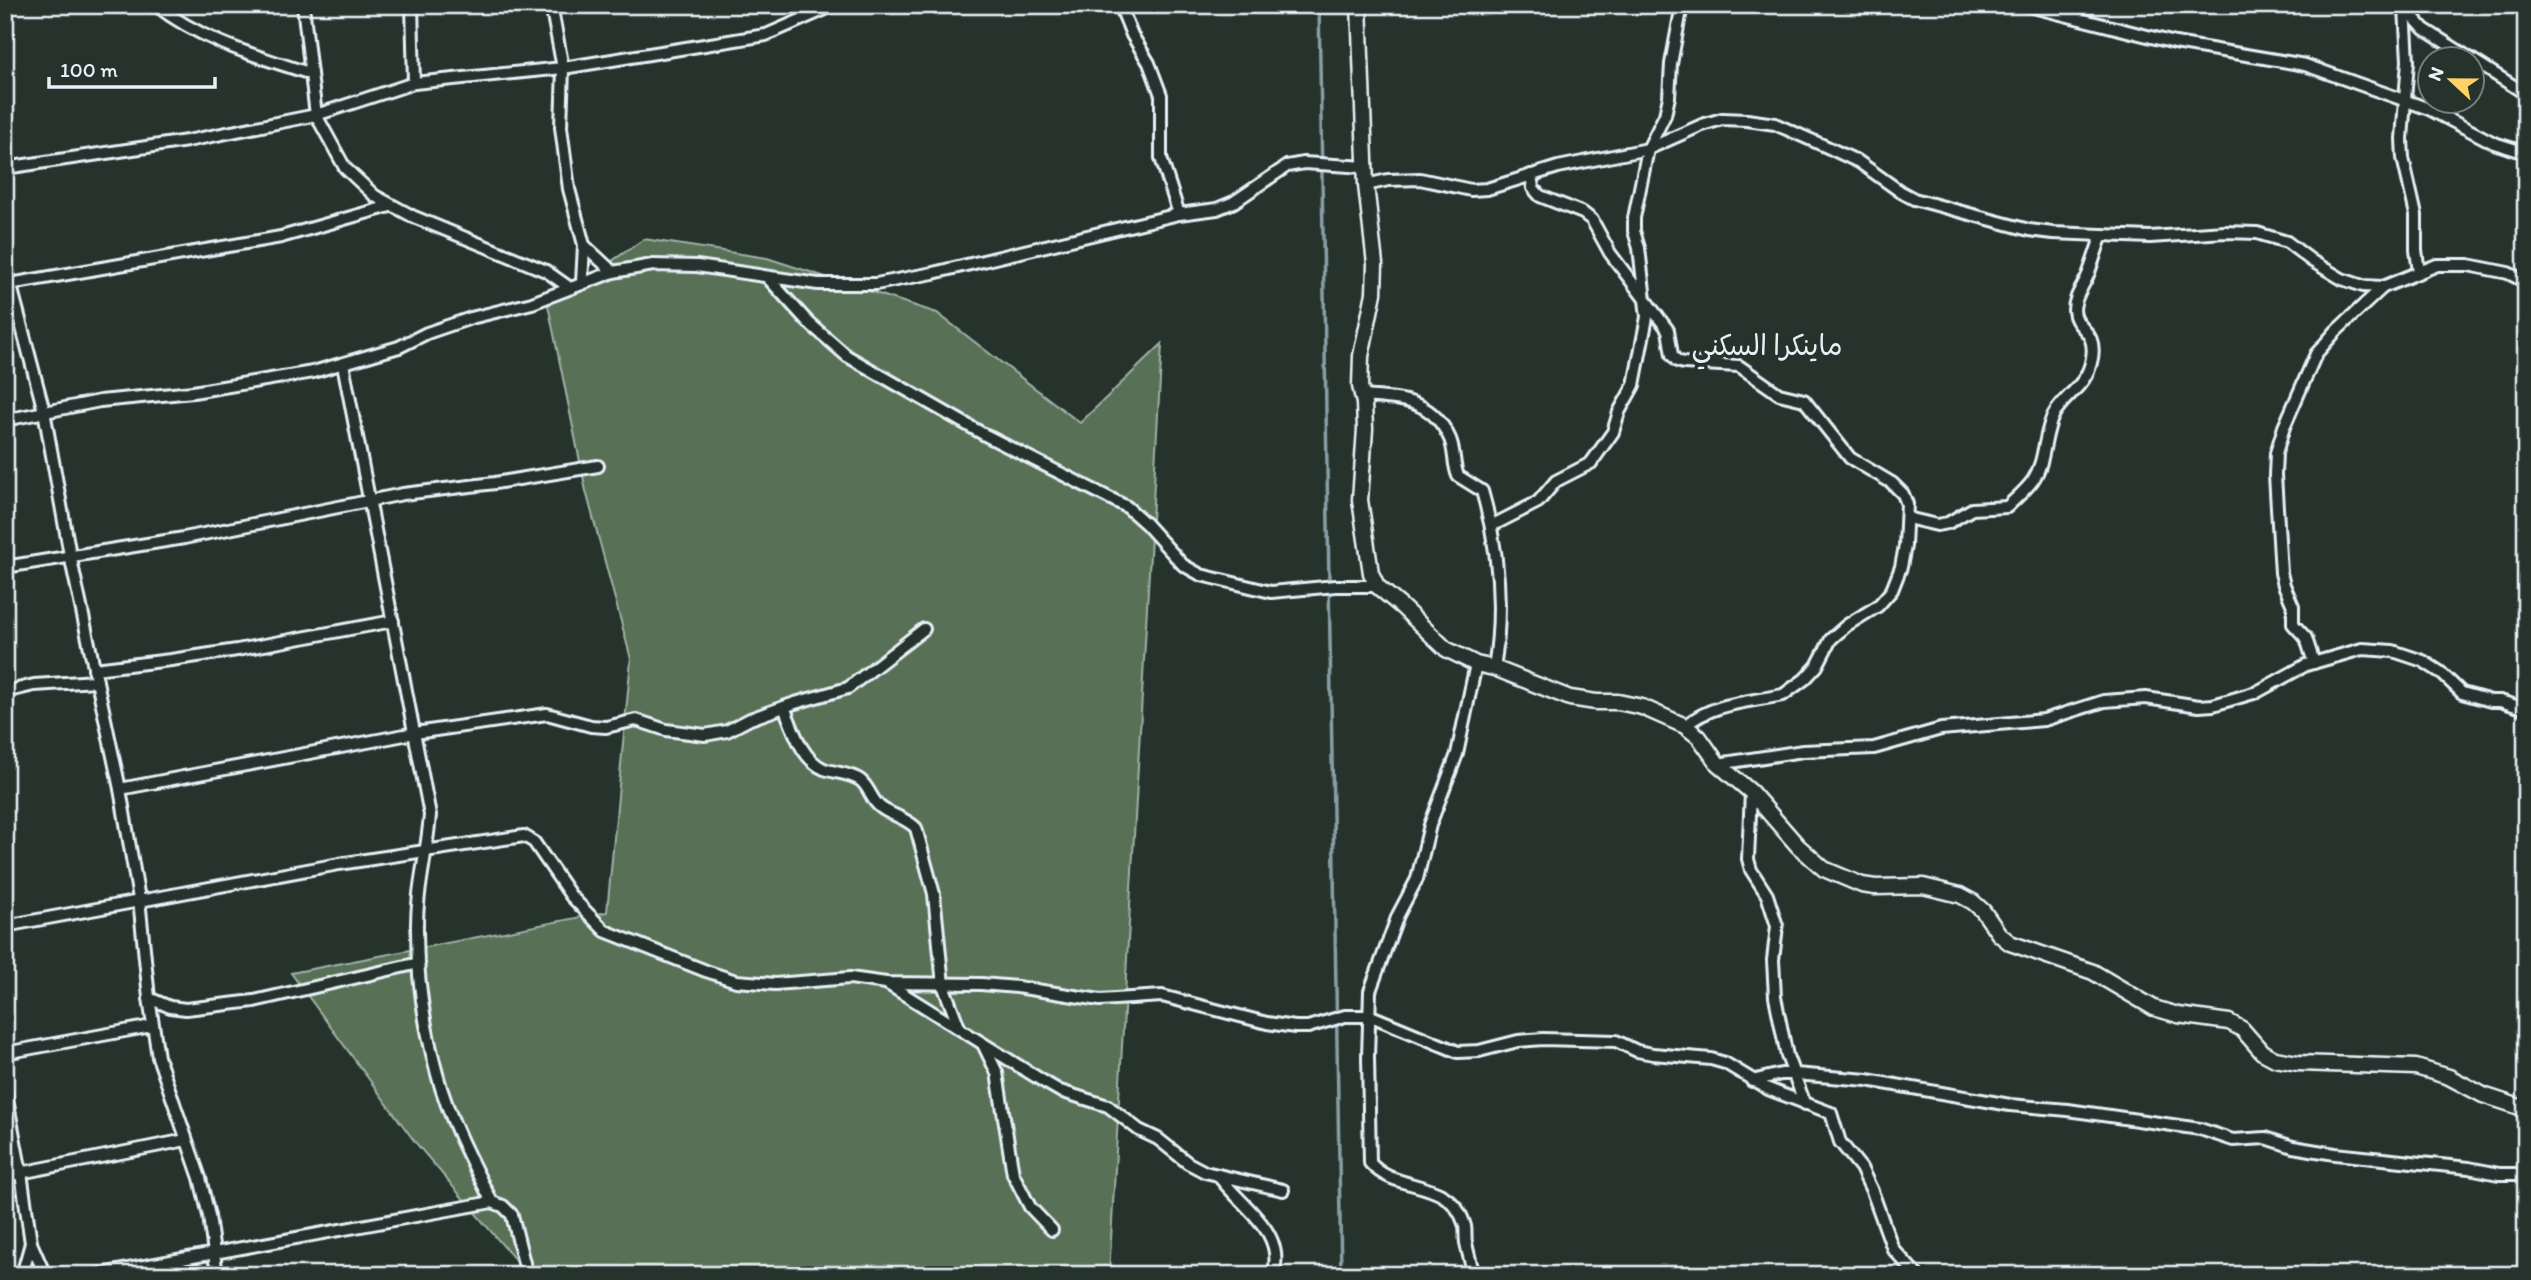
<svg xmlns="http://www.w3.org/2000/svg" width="2531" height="1280" font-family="Itim,'Playpen Sans Arabic',sans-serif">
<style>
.green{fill:#597156;stroke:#a0b1a7;stroke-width:2}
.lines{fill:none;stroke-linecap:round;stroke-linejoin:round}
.stream{stroke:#889fa5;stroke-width:3.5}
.minor-casing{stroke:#e8f1f8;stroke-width:16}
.tertiary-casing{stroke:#e8f1f8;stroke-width:19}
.minor{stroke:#26332d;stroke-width:10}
.tertiary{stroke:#26332d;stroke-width:14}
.labels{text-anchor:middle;stroke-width:7;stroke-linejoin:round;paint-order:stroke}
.neighbourhood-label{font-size:28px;fill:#e8f1f8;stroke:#26332d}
</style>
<rect width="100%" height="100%" fill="#26332d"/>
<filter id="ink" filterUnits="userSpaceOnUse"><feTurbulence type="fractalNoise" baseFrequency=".0143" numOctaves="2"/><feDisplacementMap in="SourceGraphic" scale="14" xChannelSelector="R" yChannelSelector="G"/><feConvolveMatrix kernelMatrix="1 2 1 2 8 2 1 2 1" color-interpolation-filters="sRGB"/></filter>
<g filter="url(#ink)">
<!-- green -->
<polygon class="green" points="644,239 767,258 937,313 1080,423 1162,344 1109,1275 528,1275 415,1142 291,973 607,912 631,659 586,491 548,305"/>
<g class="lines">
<!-- stream -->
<polyline class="stream" points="1319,5 1341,1275"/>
<defs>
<g id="minor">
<path d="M 156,5 C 201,41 257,56 311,74 L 303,5"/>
<polyline points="412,5 414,83"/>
<polyline points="551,5 563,68 414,83 316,115 345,168 375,196 414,217 546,271 570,288"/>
<polyline points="900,5 925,7 933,5"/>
<polyline points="1120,5 1132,35 1149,63 1161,95 1161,158 1179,214"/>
<polyline points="2025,5 2175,43 2305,65 2429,109 2494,143 2526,153"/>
<polyline points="2405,8 2408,61 2402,139 2403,158 2416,215 2416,250 2419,272"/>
<polyline points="2406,9 2424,29 2526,94"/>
<polyline points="5,168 187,141 316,115 311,74"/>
<path d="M 1531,175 L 1533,188 L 1540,196 L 1583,213 L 1592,220 L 1610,253 L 1668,330 L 1672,355 L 1677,361 L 1684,363 L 1739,366 L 1779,394 L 1804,400 L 1850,458 L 1892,483 L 1903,494 L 1907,504 L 1905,546 L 1901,567 L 1892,590 L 1878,606 L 1847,625 L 1831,639 L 1817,666 L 1805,679 L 1783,695 C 1748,702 1712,703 1685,726"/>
<polyline points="1366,185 1388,180 1420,179 1471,190 1487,189 1558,167 1648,149 1702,125 1722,119 1747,120 1775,124 1827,147 1859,162 1901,192 1914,199 2029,230 2053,233 2150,237 2225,232 2257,233 2287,242 2312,261 2342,279 2363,286 2383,287 2437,265 2468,265 2508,273 2526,282"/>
<polyline points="584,245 613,272"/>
<polyline points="5,263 44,411 70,555 120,789 139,899 149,998 158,1057 200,1178 209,1216 217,1275"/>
<polyline points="767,277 808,322 847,356 985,435 1127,507 1146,524 1183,565 1201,575 1271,592 1336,586 1377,586"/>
<polyline points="582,283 584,245 569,189 561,127 563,68 766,35 835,5"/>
<polyline points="10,284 281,237 390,206"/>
<path d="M 343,364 L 430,815 C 427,854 416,892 417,931 C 417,979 425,1029 437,1074 C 449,1119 471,1161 492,1202"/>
<path d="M 1363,396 C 1400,399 1432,398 1450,439 C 1455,451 1453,464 1458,476 L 1482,491 C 1499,550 1504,607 1494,668"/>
<polyline points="5,420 100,401 193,392 313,372 399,347 427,333 471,318 532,303 613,272 653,265 697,266 818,284 876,284 933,273 1179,214 1217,209 1234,202 1287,166 1304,163 1365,167"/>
<path d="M 1907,518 L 1937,525 L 1948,523 L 1972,509 L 2007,507 C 2015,499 2026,490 2033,480 C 2046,461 2043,435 2054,414 C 2067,392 2087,387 2092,358 C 2097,329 2075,330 2074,310 C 2074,297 2083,287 2088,275 C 2093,262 2097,248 2102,235"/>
<polyline points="1493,525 1538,502 1556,481 1591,463 1613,432 1619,412 1634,385 1647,317 1639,248 1634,231 1634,218 1648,149 1665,115 1669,97 1671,64 1682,5"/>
<polyline points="5,567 184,538 403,494 495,483 598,466"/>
<polyline points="2314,663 2306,638 2293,624 2293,606 2284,585 2281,573 2275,475 2276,453 2284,427 2316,354 2336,331 2383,287"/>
<polyline points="94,669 171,660 237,650 393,621"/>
<polyline points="5,692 34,685 97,681"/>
<path d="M 784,707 C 793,728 801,759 824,769 C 836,773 850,773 860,780 C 870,787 871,802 883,809 C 894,816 906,818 916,828 L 934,894 L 943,985 L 959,1027"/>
<polyline points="1718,764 1803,751 1874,748 1941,729 2044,720 2104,701 2146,698 2199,706 2213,705 2257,692 2306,665 2362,649 2393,651 2423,661 2440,672 2462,693 2491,701 2500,701 2526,709"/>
<polyline points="120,789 415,733 547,714 591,726 606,727 636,720 666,730 705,735 727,731 750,719 795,703 848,688 924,629"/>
<polyline points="1751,792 1748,859 1751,870 1767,895 1777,926 1773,960 1775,997 1787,1056 1805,1104"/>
<polyline points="5,926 339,864 524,836 534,842 571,896 605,931 706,971 736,981 775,984 850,978 886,983 981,984 1017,987 1100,1000 1162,996 1267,1023 1295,1027 1308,1027 1345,1016 1371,1016 1458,1052 1479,1051 1518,1041 1543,1039 1616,1041 1637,1051 1653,1054 1711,1059 1725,1063 1768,1089 1831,1113 1840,1142 1861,1168 1872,1191 1893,1249 1917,1275"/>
<polyline points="886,983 1046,1083 1060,1091 1108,1106 1139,1130 1158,1139 1188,1163 1205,1172 1283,1190"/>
<polyline points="149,998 170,1007 186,1009 254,1001 419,963"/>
<polyline points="983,1044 997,1073 1013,1174 1030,1207 1052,1230"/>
<polyline points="5,1053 152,1026"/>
<polyline points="1752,1081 1781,1074 1795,1074 1867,1080 2010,1105 2068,1110 2200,1129 2233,1140 2266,1138 2293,1147 2335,1154 2469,1168 2499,1174 2526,1174"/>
<polyline points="5,1089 21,1173 31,1243 45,1275"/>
<path d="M 1218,1175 C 1240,1206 1287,1231 1273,1275"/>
<polyline points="5,1176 186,1140"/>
<polyline points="22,1275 31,1243"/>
<polyline points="95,1275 492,1202 503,1206 512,1215 527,1275"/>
<polyline points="761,1275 766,1275"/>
<path d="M 1474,1275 C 1471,1264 1468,1253 1466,1243 C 1465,1238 1466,1231 1465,1226 C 1450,1175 1398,1195 1370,1163 L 1368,1057 L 1370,991 L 1398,915 L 1417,879 L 1430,825 L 1457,754 L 1476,664"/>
</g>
<polyline id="tertiary" points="1359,5 1366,185 1375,264 1374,293 1361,356 1360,386 1364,403 1365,429 1360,500 1371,573 1377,586 1402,607 1446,649 1476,664 1494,668 1570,698 1596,702 1618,702 1642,707 1685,726 1699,737 1718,764 1751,792 1798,846 1824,869 1862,885 1875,887 1923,886 1960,895 1973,902 1983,911 1999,934 2010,943 2093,972 2154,1008 2178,1015 2229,1022 2242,1029 2262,1052 2275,1059 2298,1063 2416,1067 2449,1077 2483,1095 2526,1109"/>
</defs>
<!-- minor casing -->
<use href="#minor" class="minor-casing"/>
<!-- tertiary casing -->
<use href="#tertiary" class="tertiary-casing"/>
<!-- minor -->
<use href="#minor" class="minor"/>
<!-- tertiary -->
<use href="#tertiary" class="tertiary"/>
</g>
</g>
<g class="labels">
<!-- neighbourhood labels -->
<g class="neighbourhood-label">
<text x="1767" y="355">ماينكرا السكني</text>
</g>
</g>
<!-- margin -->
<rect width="2531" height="1280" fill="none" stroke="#26332d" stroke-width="28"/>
<rect x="14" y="14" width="2503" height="1252" fill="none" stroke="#e8f1f8" stroke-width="2.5" filter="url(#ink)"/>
<!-- north arrow -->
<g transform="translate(2451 80) rotate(292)"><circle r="33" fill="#26332d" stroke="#747f7e" stroke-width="2"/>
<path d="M0-5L12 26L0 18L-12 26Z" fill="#ffd166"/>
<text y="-10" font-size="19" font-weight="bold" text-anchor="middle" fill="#e8f1f8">N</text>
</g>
<!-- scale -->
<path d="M49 77v10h166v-10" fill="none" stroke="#e8f1f8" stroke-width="3.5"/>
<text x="60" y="77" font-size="21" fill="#e8f1f8" stroke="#26332d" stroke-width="5" paint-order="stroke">100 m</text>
</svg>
